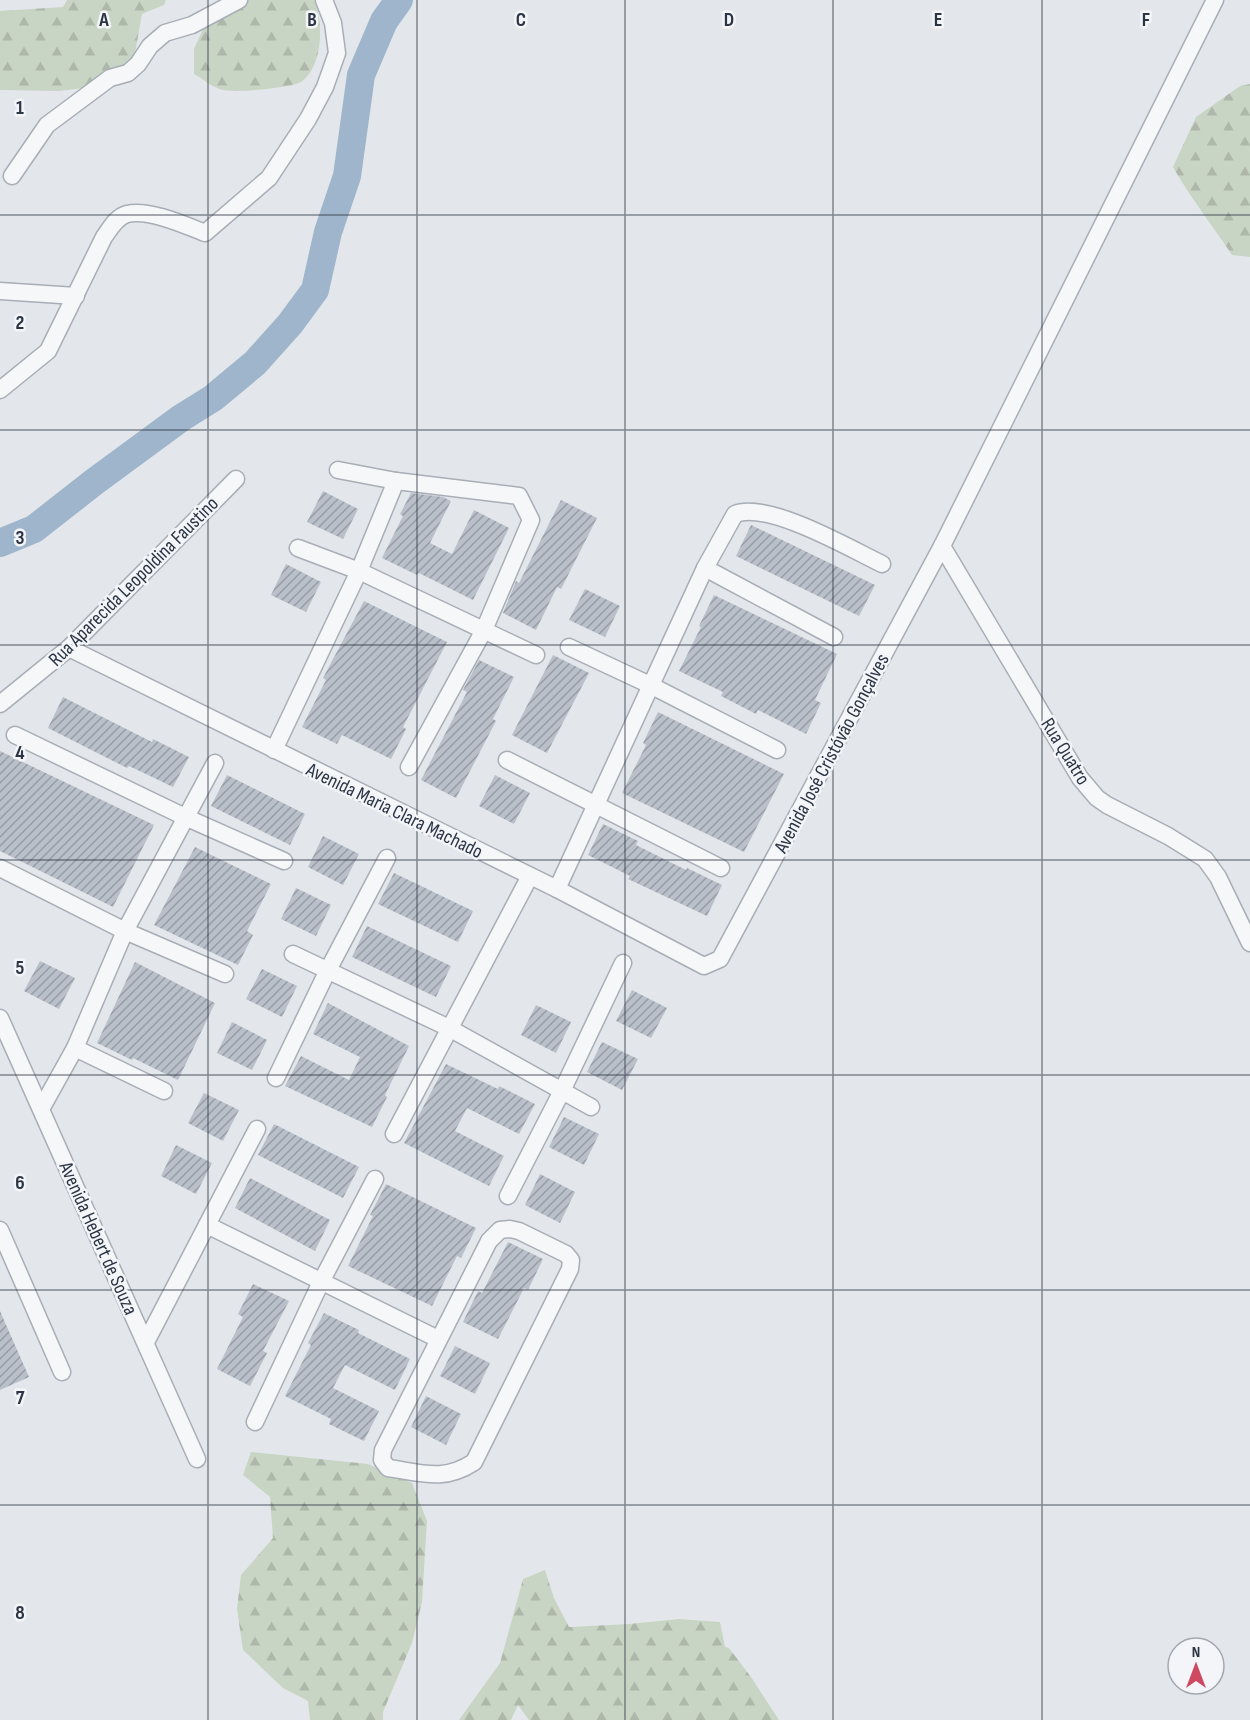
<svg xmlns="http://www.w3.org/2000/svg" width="1250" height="1720" font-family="'Sofia Sans Condensed',sans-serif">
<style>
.forest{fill:url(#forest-firs)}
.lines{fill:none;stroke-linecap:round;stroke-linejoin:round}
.river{stroke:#9eb5cb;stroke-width:28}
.building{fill:url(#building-hatch)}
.minor-casing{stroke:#a8aeb6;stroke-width:19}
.minor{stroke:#f6f7f9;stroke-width:16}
.grid{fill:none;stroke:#2b3544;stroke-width:1.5;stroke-opacity:0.55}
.labels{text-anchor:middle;stroke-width:5;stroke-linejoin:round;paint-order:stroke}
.street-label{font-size:20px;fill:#2b3544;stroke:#f3f5f8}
.grid-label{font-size:20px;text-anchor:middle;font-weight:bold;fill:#2b3544;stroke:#f3f5f8;stroke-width:5;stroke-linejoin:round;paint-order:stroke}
</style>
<defs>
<pattern id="forest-firs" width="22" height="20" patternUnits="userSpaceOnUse" patternTransform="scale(1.5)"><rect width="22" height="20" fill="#c9d5c4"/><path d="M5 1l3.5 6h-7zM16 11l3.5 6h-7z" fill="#adb7aa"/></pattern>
<pattern id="building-hatch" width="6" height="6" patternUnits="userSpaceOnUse" patternTransform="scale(1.5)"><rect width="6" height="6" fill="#bac0c9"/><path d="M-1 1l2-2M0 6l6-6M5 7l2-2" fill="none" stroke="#979da5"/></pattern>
</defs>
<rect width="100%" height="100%" fill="#e3e7eb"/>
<!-- forest -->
<g class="forest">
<polygon points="67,0 166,0 164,5 142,14 132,70 84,88 59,91 0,90 0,11 63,7"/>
<path d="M 227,0 L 314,0 C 324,22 323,67 301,82 C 291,88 235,93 223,90 C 213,88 203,79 194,74 L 194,49 L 204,27 Z"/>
<path d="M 1250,84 L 1250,257 L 1232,255 C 1212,225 1190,197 1173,167 L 1196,117 L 1240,86 Z"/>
<polygon points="251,1452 368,1464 412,1483 427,1521 422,1602 412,1643 383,1712 383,1720 310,1720 308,1701 283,1688 243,1650 237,1609 241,1575 273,1538 270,1497 243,1475"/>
<polygon points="545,1570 554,1598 569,1627 629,1624 679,1619 720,1622 725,1647 729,1648 751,1677 779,1720 529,1720 518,1705 511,1720 459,1720 500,1663 523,1579"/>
</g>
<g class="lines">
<!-- river -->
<polyline class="river" points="0,543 34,529 94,482 181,418 213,398 255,363 290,324 315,290 328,232 347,176 361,75 384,21 399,0"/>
</g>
<!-- building -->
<g class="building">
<polygon points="323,491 358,509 343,539 307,522"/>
<polygon points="411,493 443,497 451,501 430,543 452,554 474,510 509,528 473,600 419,573 417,575 382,558 403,516 400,514"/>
<polygon points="561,500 597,518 561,589 557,587 536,630 503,613 516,581 519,583"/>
<polygon points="751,525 875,585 859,616 736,556"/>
<polygon points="286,564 321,582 306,612 271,595"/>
<polygon points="585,589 620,606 605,637 569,620"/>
<polygon points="714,595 837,654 815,700 821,703 806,734 758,710 756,714 721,696 723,692 679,671 701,627 699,626"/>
<polygon points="364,601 447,642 403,727 406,729 391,759 342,735 337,744 302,727 326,680 323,678"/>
<polygon points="553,655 589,673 547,753 512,735"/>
<polygon points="479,660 514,677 493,719 496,721 456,798 421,780 467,692 463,690"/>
<polygon points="63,697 152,742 153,739 189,757 173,787 129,766 127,768 48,728"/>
<polygon points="658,712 784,774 744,852 622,793 646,745 643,743"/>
<polygon points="0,751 154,825 113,907 0,851"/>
<polygon points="227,775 305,814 290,845 211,806"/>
<polygon points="495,775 530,793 514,824 479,806"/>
<polygon points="603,824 638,841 636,845 686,870 687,868 722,885 707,916 628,879 630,876 588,855"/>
<polygon points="323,836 359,854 343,885 308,867"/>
<polygon points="195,847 271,884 247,931 253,935 238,965 154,925"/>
<polygon points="394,873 473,911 458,942 378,904"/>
<polygon points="296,888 331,905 316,936 281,919"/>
<polygon points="367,926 451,966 436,997 352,957"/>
<polygon points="40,961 75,978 59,1009 24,991"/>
<polygon points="135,962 215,1003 178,1080 133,1058 132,1060 97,1043"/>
<polygon points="262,969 297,986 282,1017 246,999"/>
<polygon points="632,990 667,1008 651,1038 616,1021"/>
<polygon points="328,1003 409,1046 385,1095 387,1097 372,1127 285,1086 301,1056 349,1080 360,1057 313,1034"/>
<polygon points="536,1005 571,1022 556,1053 521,1035"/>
<polygon points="232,1022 267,1040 252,1070 217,1053"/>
<polygon points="602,1042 638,1059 622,1090 587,1072"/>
<polygon points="446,1064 498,1089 499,1086 535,1104 519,1134 467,1108 455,1131 504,1156 489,1186 404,1143"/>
<polygon points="204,1093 239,1110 223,1141 188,1123"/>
<polygon points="564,1117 599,1134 584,1165 549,1147"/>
<polygon points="274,1124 359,1167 343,1198 258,1155"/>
<polygon points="176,1145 212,1163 196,1194 161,1176"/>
<polygon points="540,1174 575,1192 560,1223 525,1205"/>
<polygon points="250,1178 330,1220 315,1251 235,1208"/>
<polygon points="386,1184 476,1228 461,1258 457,1256 432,1306 348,1266 373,1216 370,1215"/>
<polygon points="508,1242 543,1259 528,1290 524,1288 498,1339 463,1322 478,1291 482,1293"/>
<polygon points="253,1284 289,1301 263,1351 267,1353 250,1386 217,1369 243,1317 238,1314"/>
<polygon points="0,1311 29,1377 0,1390"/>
<polygon points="324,1313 359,1330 358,1333 410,1359 395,1390 345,1365 333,1388 379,1411 364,1441 329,1424 331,1419 285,1396 311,1345 308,1343"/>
<polygon points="455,1346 490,1363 475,1394 440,1376"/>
<polygon points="426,1396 461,1414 446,1445 411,1427"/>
</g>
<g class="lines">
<defs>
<g id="minor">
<polyline points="12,176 47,125 110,78 128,73 138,64 150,46 165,33 192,25 239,0"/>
<polyline points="0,291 76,296"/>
<path d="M 0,390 L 48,351 L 104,237 C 110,229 116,217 127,214 C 149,209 185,225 205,233 L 269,178 L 308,119 L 325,87 L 337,53 L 333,23 L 324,0"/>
<polyline points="338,470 396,481 519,496 531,520 484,630 409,767"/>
<polyline points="942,546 1080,778 1097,798 1107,805 1168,836 1205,859 1218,877 1250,943"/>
<polyline points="298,548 359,571 536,655"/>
<polyline points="705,568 834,637"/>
<polyline points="569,647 650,685 777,750"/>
<polyline points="69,648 557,889 704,966 720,959 942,546 1215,0"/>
<polyline points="0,704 69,648 236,479"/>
<polyline points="15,735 185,817 284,861"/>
<polyline points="274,750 359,571 396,481"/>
<polyline points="507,760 721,868"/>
<polyline points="0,868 125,931 225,974"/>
<path d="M 557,889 L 705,568 L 735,514 C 768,501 849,548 882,564"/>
<polyline points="293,954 449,1028 591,1107"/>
<polyline points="0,1018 197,1459"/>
<polyline points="75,1048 164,1091"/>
<polyline points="276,1078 327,972 387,858"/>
<polyline points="41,1109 75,1048 125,931 215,763"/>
<polyline points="394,1134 530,876"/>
<polyline points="508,1196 562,1091 623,963"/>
<polyline points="207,1225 438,1339"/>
<path d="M 510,1229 L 519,1231 L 566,1254 L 571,1260 L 570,1269 L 474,1462 C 444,1482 422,1473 388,1468 L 382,1460 L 383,1450 L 489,1241 L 500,1230 Z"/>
<polyline points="0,1230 62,1372"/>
<polyline points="146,1342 257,1129"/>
<polyline points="255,1422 321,1282 375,1179"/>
</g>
</defs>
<!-- minor casing -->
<use href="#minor" class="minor-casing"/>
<!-- minor -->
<use href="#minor" class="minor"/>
</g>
<!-- grid -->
<path class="grid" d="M 208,0 L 208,1720M 417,0 L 417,1720M 625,0 L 625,1720M 833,0 L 833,1720M 1042,0 L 1042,1720M 0,215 L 1250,215M 0,430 L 1250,430M 0,645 L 1250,645M 0,860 L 1250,860M 0,1075 L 1250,1075M 0,1290 L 1250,1290M 0,1505 L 1250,1505"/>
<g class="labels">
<!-- street labels -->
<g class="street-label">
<text transform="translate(133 581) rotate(-45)" y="7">Rua Aparecida Leopoldina Faustino</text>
<text transform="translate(1066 751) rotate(58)" y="7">Rua Quatro</text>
<text transform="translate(831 753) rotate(-62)" y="7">Avenida José Cristóvão Gonçalves</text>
<text transform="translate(395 810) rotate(26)" y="7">Avenida Maria Clara Machado</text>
<text transform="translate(99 1238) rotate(66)" y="7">Avenida Hebert de Souza</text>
</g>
</g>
<g class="grid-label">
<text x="104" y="26">A</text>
<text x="312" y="26">B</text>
<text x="521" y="26">C</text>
<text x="729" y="26">D</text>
<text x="938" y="26">E</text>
<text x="1146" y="26">F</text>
<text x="20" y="114">1</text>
<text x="20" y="329">2</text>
<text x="20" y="544">3</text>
<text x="20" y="759">4</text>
<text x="20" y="974">5</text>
<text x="20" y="1189">6</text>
<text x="20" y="1404">7</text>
<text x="20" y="1619">8</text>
</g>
<!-- north arrow -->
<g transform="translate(1196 1666)"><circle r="28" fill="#f3f5f8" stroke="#a3a8b0" stroke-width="1.5"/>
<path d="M0-4.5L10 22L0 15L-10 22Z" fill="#cf4961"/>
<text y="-9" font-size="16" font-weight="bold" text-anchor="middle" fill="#2b3544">N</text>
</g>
</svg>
